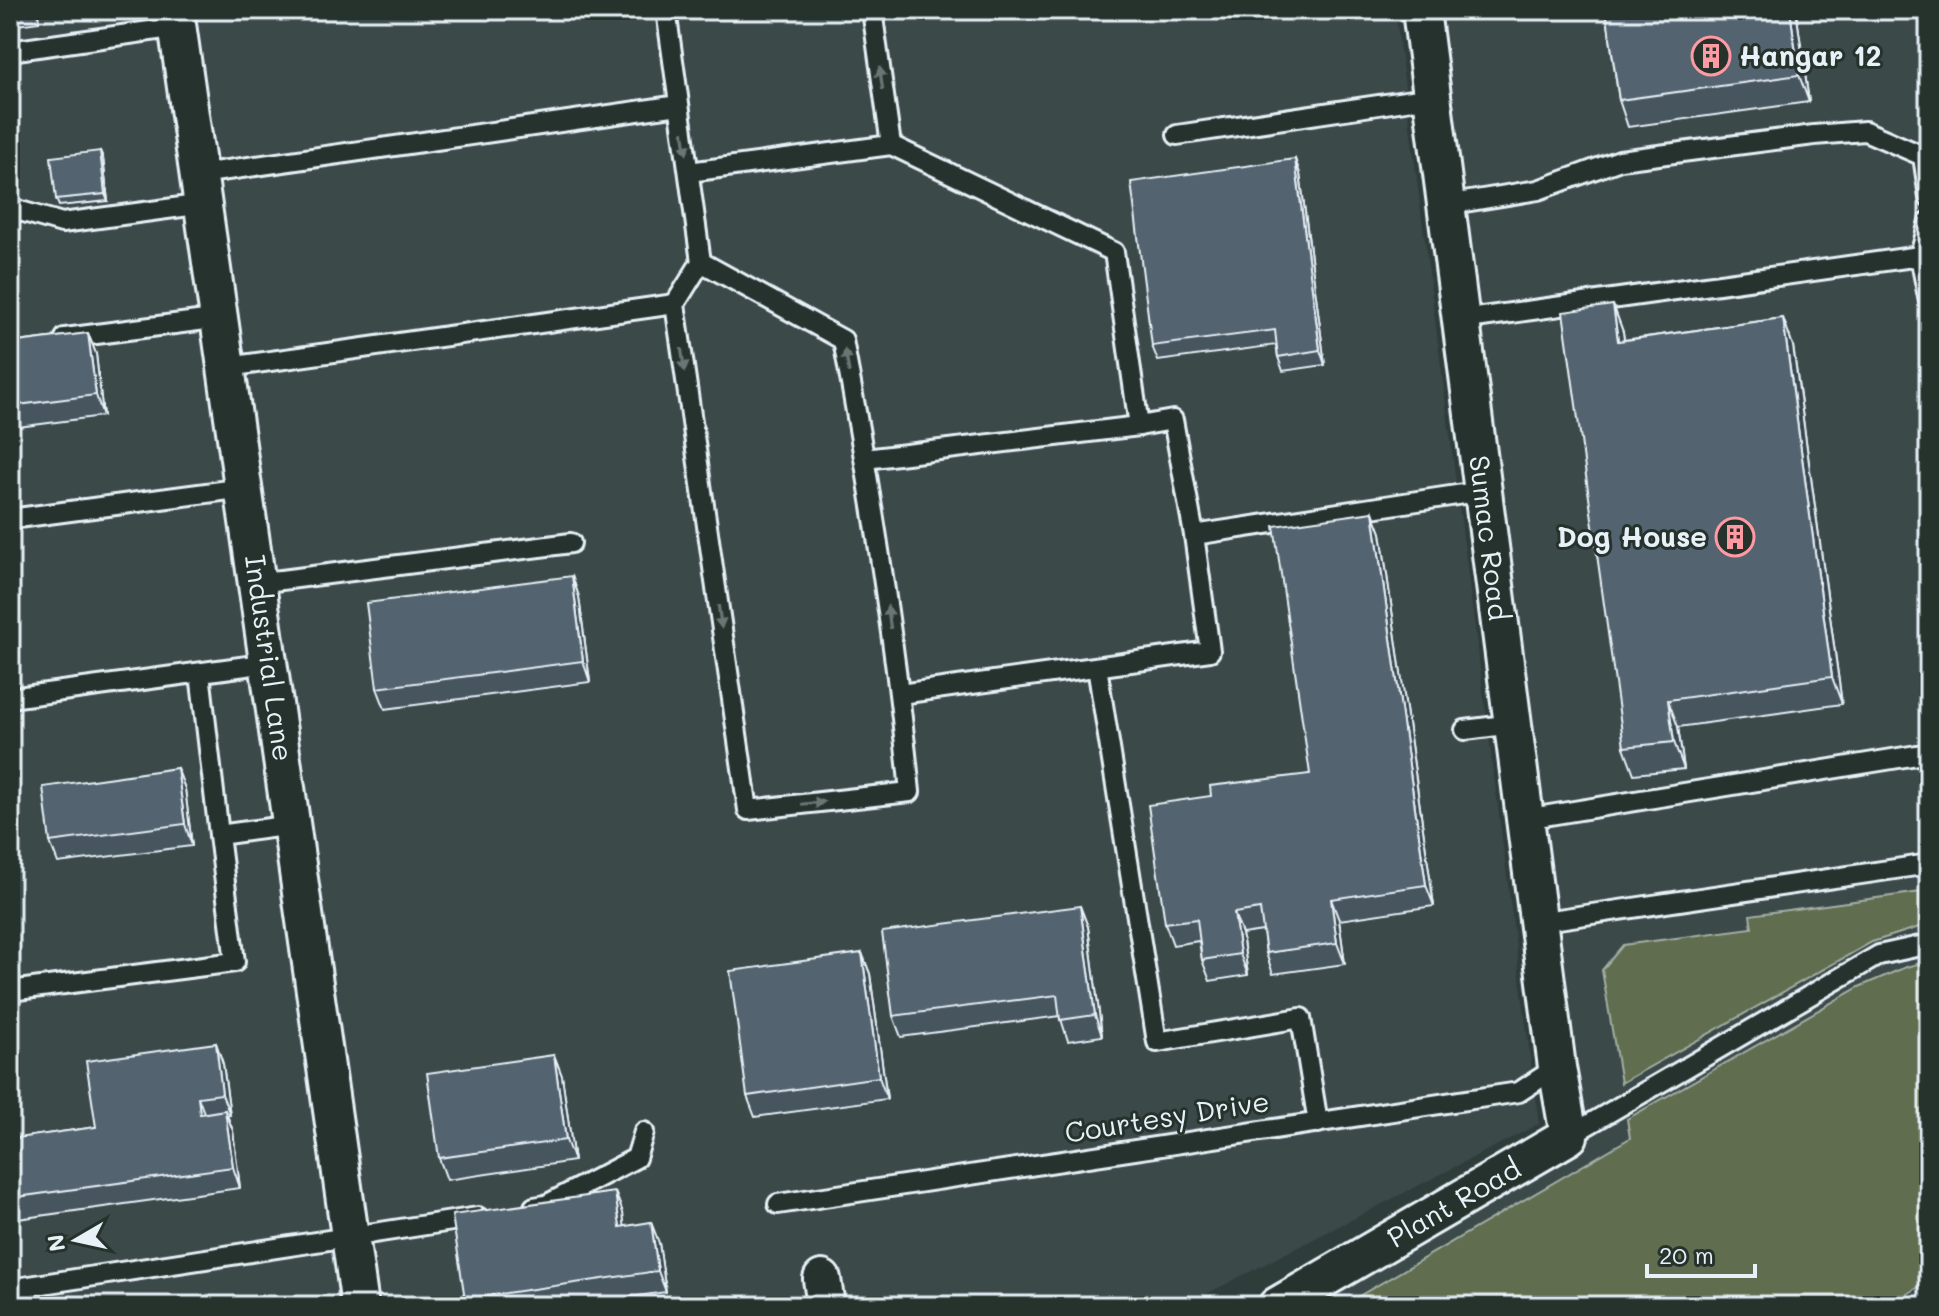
<svg xmlns="http://www.w3.org/2000/svg" width="1939" height="1316" font-family="Mali,sans-serif">
<style>
.built{fill:#3a484a}
.green{fill:#606d4f;stroke:#a4afa4;stroke-width:2}
.lines{fill:none;stroke-linecap:round;stroke-linejoin:round}
.service-casing{stroke:#e8f1f8;stroke-width:24}
.minor-casing{stroke:#e8f1f8;stroke-width:42}
.service{stroke:#26332d;stroke-width:18}
.minor{stroke:#26332d;stroke-width:36}
.wall{fill:#47555f;stroke:#e8f1f8;stroke-width:2}
.shaded-wall{fill:#39454e;stroke:#e8f1f8;stroke-width:2}
.building{fill:#52636f;stroke:#e8f1f8;stroke-width:2}
.oneway{fill:#6a7674}
.labels{text-anchor:middle;stroke-width:6;stroke-linejoin:round;paint-order:stroke}
.poi-label{font-size:28px;font-weight:bold;fill:#e8f1f8;stroke:#26332d;text-anchor:start}
.street-label{font-size:28px;fill:#e8f1f8;stroke:#26332d}
</style>
<rect width="100%" height="100%" fill="#2f3d3a"/>
<filter id="ink" filterUnits="userSpaceOnUse"><feTurbulence type="fractalNoise" baseFrequency=".0125" numOctaves="2"/><feDisplacementMap in="SourceGraphic" scale="16" xChannelSelector="R" yChannelSelector="G"/><feConvolveMatrix kernelMatrix="1 2 1 2 8 2 1 2 1" color-interpolation-filters="sRGB"/></filter>
<g filter="url(#ink)">
<!-- built -->
<g class="built">
<polygon points="10,10 1395,10 1539,1124 1183,1306 10,1306"/>
<polygon points="1438,10 1929,10 1929,1306 1310,1306 1589,1143"/>
</g>
<!-- green -->
<g class="green">
<polygon points="1929,891 1929,924 1872,942 1621,1083 1602,970 1623,945 1752,928 1750,915"/>
<polygon points="1929,961 1929,1281 1887,1306 1342,1306 1630,1138 1627,1119 1859,987 1906,967"/>
</g>
<g class="lines">
<defs>
<g id="service">
<path d="M 666,10 L 701,262 L 675,304 L 748,810 L 910,792 C 895,640 871,490 843,340 L 701,262"/>
<polyline points="872,10 891,145"/>
<polyline points="10,51 178,27"/>
<polyline points="1177,135 1432,97"/>
<polyline points="689,172 891,145 1114,252 1139,426 865,459"/>
<polyline points="200,174 679,105"/>
<polyline points="1446,205 1538,190 1620,160 1814,135 1865,131 1923,156 1929,197"/>
<polyline points="10,208 62,223 204,204"/>
<polyline points="1929,221 1920,256 1929,302"/>
<polyline points="1461,320 1920,256"/>
<polyline points="65,338 221,318"/>
<polyline points="228,367 675,304"/>
<polyline points="1139,426 1173,420 1194,535"/>
<polyline points="10,519 244,488"/>
<polyline points="258,583 571,543"/>
<polyline points="1097,667 1157,1042 1301,1018 1318,1123"/>
<polyline points="200,673 219,835"/>
<polyline points="900,694 1210,651 1194,535 1483,491"/>
<polyline points="10,698 269,663"/>
<polyline points="1465,730 1513,724"/>
<polyline points="1525,819 1929,753"/>
<polyline points="1538,922 1929,864"/>
<polyline points="10,991 235,962 219,835 292,825"/>
<polyline points="1569,1136 1879,955 1929,944"/>
<polyline points="778,1204 1519,1092 1557,1067"/>
<polyline points="534,1207 546,1205 636,1158 644,1132"/>
<polyline points="10,1289 478,1217"/>
</g>
<g id="minor">
<polyline points="175,10 360,1306"/>
<polyline points="822,1279 826,1306"/>
<polyline points="1277,1306 1569,1136 1557,1067 1421,10"/>
</g>
</defs>
<!-- service casing -->
<use href="#service" class="service-casing"/>
<!-- minor casing -->
<use href="#minor" class="minor-casing"/>
<!-- service -->
<use href="#service" class="service"/>
<!-- minor -->
<use href="#minor" class="minor"/>
</g>
<!-- wall -->
<g class="wall">
<polygon points="10,10 38,10 39,22 10,26"/>
<polygon points="1606,10 1796,10 1809,102 1628,127 1619,100"/>
<polygon points="100,151 103,158 108,201 59,206 56,199"/>
<polygon points="1295,159 1300,174 1325,365 1283,371 1278,357 1276,345 1158,361 1152,346"/>
<polygon points="1613,305 1623,332 1624,340 1783,318 1793,346 1842,704 1678,727 1684,769 1634,774 1624,747"/>
<polygon points="88,333 96,354 103,416 10,428 10,343"/>
<polygon points="1373,512 1381,533 1434,906 1339,920 1345,964 1273,974 1266,953 1263,931 1242,934 1248,975 1210,981 1202,960 1199,941 1173,945 1165,923 1211,796 1310,774"/>
<polygon points="572,576 579,597 590,682 385,709 377,688"/>
<polygon points="177,768 185,789 192,846 58,863 50,842"/>
<polygon points="1080,906 1088,927 1102,1036 1068,1041 1060,1016 901,1037 893,1016"/>
<polygon points="862,953 870,974 887,1099 755,1117 747,1096"/>
<polygon points="216,1043 223,1064 230,1115 227,1115 233,1131 240,1188 10,1220 10,1139 96,1127"/>
<polygon points="554,1055 562,1076 574,1161 447,1180 439,1158"/>
<polygon points="615,1192 623,1213 624,1226 659,1243 666,1292 568,1306 468,1306 465,1299"/>
</g>
<!-- shaded-wall -->
<g class="shaded-wall">
<polygon points="1790,10 1796,10 1809,102 1799,75"/>
<polygon points="100,151 103,158 108,201 105,194"/>
<polygon points="1295,159 1300,174 1325,365 1320,350"/>
<polygon points="1613,305 1623,332 1628,369 1618,341"/>
<polygon points="1783,318 1793,346 1842,704 1832,677"/>
<polygon points="88,333 96,354 103,416 96,395"/>
<polygon points="1373,512 1381,533 1434,906 1426,885"/>
<polygon points="572,576 579,597 590,682 583,661"/>
<polygon points="1668,700 1678,727 1684,769 1674,742"/>
<polygon points="177,768 185,789 192,846 185,824"/>
<polygon points="1331,899 1339,920 1345,964 1337,943"/>
<polygon points="1080,906 1088,927 1102,1036 1095,1015"/>
<polygon points="1234,913 1242,934 1248,975 1240,954"/>
<polygon points="862,953 870,974 887,1099 879,1077"/>
<polygon points="216,1043 223,1064 230,1115 222,1094"/>
<polygon points="554,1055 562,1076 574,1161 566,1140"/>
<polygon points="198,1097 206,1118 200,1114"/>
<polygon points="225,1110 233,1131 240,1188 233,1167"/>
<polygon points="615,1192 623,1213 627,1248 620,1227"/>
<polygon points="651,1222 659,1243 666,1292 658,1271"/>
</g>
<!-- building -->
<g class="building">
<polygon points="1606,10 1790,10 1799,75 1619,100"/>
<polygon points="100,151 105,194 56,199 51,157"/>
<polygon points="1295,159 1320,350 1278,357 1275,330 1152,346 1131,182"/>
<polygon points="1613,305 1618,341 1783,318 1832,677 1668,700 1674,742 1624,747 1563,312"/>
<polygon points="88,333 96,395 10,406 10,343"/>
<polygon points="1373,512 1426,885 1331,899 1337,943 1266,953 1260,909 1234,913 1240,954 1202,960 1197,919 1165,923 1148,805 1211,796 1210,786 1310,774 1274,526"/>
<polygon points="572,576 583,661 377,688 366,603"/>
<polygon points="177,768 185,824 50,842 43,787"/>
<polygon points="1080,906 1095,1015 1060,1020 1057,995 893,1016 882,932"/>
<polygon points="862,953 879,1077 747,1096 730,971"/>
<polygon points="216,1043 222,1094 198,1097 200,1114 225,1110 233,1167 10,1198 10,1139 96,1127 86,1061"/>
<polygon points="554,1055 566,1140 439,1158 427,1073"/>
<polygon points="615,1192 620,1227 651,1222 658,1271 465,1299 452,1215"/>
</g>
<!-- one-way arrows -->
<defs><path id="oneway-solid" d="M-6-.8H1V-3.2L6.5 0L1 3.2V.8H-6Z" transform="scale(2)"/></defs>
<g class="oneway">
<use href="#oneway-solid" transform="translate(881 78) rotate(-98)"/>
<use href="#oneway-solid" transform="translate(685 143) rotate(82)"/>
<use href="#oneway-solid" transform="translate(683 360) rotate(82)"/>
<use href="#oneway-solid" transform="translate(847 361) rotate(-101)"/>
<use href="#oneway-solid" transform="translate(720 617) rotate(82)"/>
<use href="#oneway-solid" transform="translate(889 617) rotate(-98)"/>
<use href="#oneway-solid" transform="translate(813 803) rotate(-6)"/>
</g>
</g>
<!-- icons -->
<defs>
<symbol id="building-ring" viewBox="-11 -11 22 22"><circle r="9.5" fill="#26332d" stroke="#ff9aa2" stroke-width="1.5"/><path d="M-4-6H4V6H1V3H-1V6H-4ZM-2.5-4.3h1.7v1.8h-1.7ZM.8-4.3h1.7v1.8H.8ZM-2.5-1h1.7V.8h-1.7ZM.8-1h1.7V.8H.8Z" fill="#ff9aa2"/></symbol>
</defs>
<g fill-rule="evenodd">
<use href="#building-ring" x="1689" y="34" width="44" height="44"/>
<use href="#building-ring" x="1713" y="515" width="44" height="44"/>
</g>
<g class="labels">
<!-- poi labels -->
<g class="poi-label">
<text x="1739" y="66">Hangar 12</text>
<text x="1707" y="547" text-anchor="end">Dog House</text>
</g>
<!-- street labels -->
<g class="street-label">
<text transform="translate(1489 538) rotate(83)" y="10">Sumac Road</text>
<text transform="translate(269 658) rotate(82)" y="10">Industrial Lane</text>
<text transform="translate(1167 1117) rotate(-9)" y="10">Courtesy Drive</text>
<text transform="translate(1454 1203) rotate(-30)" y="10">Plant Road</text>
</g>
</g>
<!-- margin -->
<rect width="1939" height="1316" fill="none" stroke="#26332d" stroke-width="40"/>
<rect x="20" y="20" width="1899" height="1276" fill="none" stroke="#e8f1f8" stroke-width="3" filter="url(#ink)"/>
<!-- north arrow -->
<g transform="translate(76 1240) rotate(261)" stroke="#26332d" stroke-width="6" paint-order="stroke">
<path d="M0-6L14 30L0 20L-14 30Z" fill="#e8f1f8"/>
<text y="-12" font-size="22" font-weight="bold" text-anchor="middle" fill="#e8f1f8">N</text>
</g>
<!-- scale -->
<path d="M1647 1264v12h108v-12" fill="none" stroke="#e8f1f8" stroke-width="4"/>
<text x="1659" y="1264" font-size="24" fill="#e8f1f8" stroke="#26332d" stroke-width="6" paint-order="stroke">20 m</text>
</svg>
